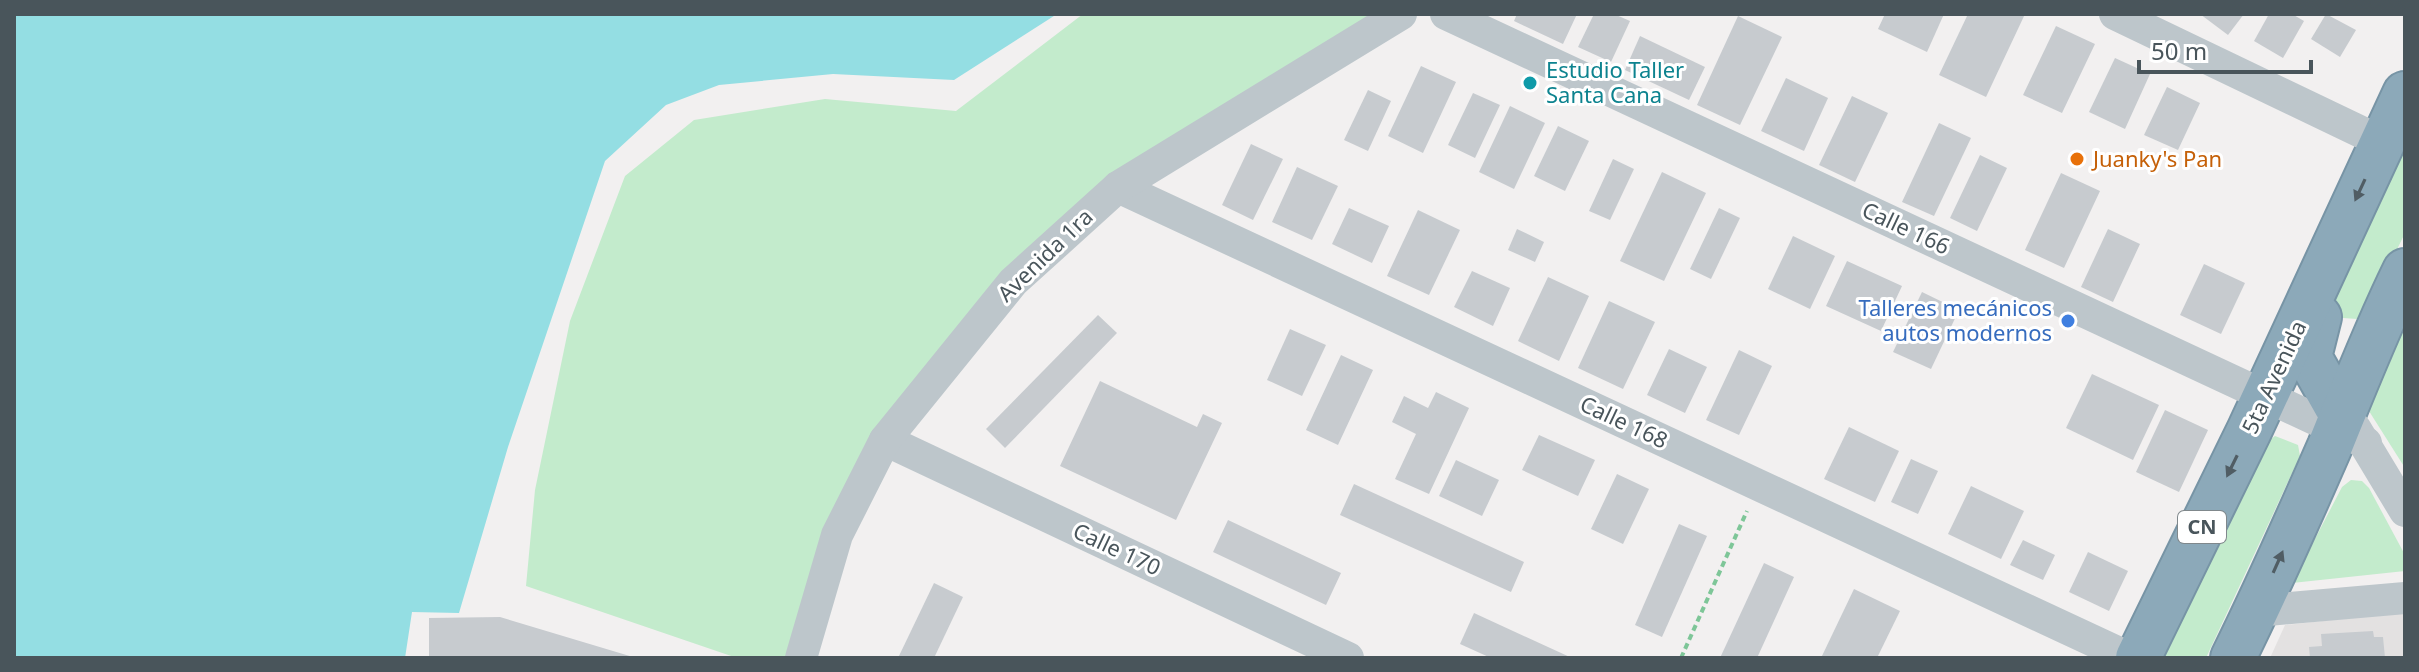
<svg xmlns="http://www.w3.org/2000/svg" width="2419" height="672" font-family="'Noto Sans',sans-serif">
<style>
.education{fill:#e3e1e1}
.green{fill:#c3ebcc}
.water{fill:#94dee3}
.building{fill:#c7cbcf}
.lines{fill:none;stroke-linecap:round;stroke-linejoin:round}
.highway-casing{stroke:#7794a5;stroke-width:48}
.path{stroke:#7ec698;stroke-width:4;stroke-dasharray:6 4;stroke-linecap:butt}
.minor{stroke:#bdc6cb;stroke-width:32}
.highway{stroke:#8ca9b9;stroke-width:44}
.oneway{fill:#505d64}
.culture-dot{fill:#0f9aa8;stroke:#fff;stroke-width:3}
.food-dot{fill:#e8710a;stroke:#fff;stroke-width:3}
.shop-dot{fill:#3f7fe0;stroke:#fff;stroke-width:3}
.labels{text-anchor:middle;stroke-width:6;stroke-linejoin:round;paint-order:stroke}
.shield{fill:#fff;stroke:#80888c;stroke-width:2}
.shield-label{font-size:20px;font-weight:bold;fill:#49555b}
.culture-label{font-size:22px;fill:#0d838f;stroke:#fff;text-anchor:start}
.food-label{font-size:22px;fill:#c56008;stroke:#fff;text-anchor:start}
.street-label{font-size:22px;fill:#49555b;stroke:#fff}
.shop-label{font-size:22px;fill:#366cbe;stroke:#fff;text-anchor:end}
</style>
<rect width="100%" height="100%" fill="#f2f0f0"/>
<!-- education -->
<polygon class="education" points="2405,612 2405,658 2270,658 2285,625"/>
<!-- green -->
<g class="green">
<polygon points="1083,14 1401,14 1118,187 885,440 801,658 737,658 526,586 535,490 570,321 625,176 694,120 825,99 956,111"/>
<polygon points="2405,139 2405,233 2373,299 2357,319 2343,318 2335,309 2336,292"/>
<polygon points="2405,323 2405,468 2362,400"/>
<polygon points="2275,436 2298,445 2300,456 2206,658 2164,658 2262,446"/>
<polygon points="2351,480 2362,481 2369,488 2405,555 2405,571 2292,583 2342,487"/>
</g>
<!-- water -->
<polygon class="water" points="14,14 1057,14 954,80 833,74 719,85 666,105 605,161 508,447 459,613 412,612 405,658 14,658"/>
<!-- building -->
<g class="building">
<polygon points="1517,14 1577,14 1563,44 1514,21"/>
<polygon points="1594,14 1614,14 1630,21 1611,62 1578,47"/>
<polygon points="1885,14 1944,14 1927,52 1878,29"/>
<polygon points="1968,14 2025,14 1986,97 1939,75"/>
<polygon points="2200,14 2244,14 2228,35"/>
<polygon points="2269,14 2292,14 2304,21 2283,58 2254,41"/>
<polygon points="2326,14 2356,30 2340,57 2311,39"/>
<polygon points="1738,16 1782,37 1740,125 1697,105"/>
<polygon points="2056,26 2095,44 2062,113 2023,95"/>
<polygon points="1640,36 1705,67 1689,100 1625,70"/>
<polygon points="2115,58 2150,74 2125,129 2089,112"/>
<polygon points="1421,66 1456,82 1423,153 1388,136"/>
<polygon points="1786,78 1828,98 1804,151 1761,131"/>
<polygon points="2167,87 2200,103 2178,150 2144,135"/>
<polygon points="1368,90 1391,101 1368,151 1344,140"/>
<polygon points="1473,93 1500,105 1475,158 1448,145"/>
<polygon points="1852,96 1888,113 1855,182 1819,165"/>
<polygon points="1510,106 1545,123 1514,189 1479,172"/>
<polygon points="1939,123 1971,138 1934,216 1902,202"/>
<polygon points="1558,126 1589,141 1565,191 1534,176"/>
<polygon points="1251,144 1283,159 1253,220 1222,205"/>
<polygon points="1980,155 2007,168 1977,231 1950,218"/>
<polygon points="1613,159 1634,169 1610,220 1589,211"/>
<polygon points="1297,167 1338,186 1312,240 1272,222"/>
<polygon points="1662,172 1706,193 1664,281 1620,261"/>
<polygon points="2061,173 2100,191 2064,268 2025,250"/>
<polygon points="1349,208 1389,226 1372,263 1332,244"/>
<polygon points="1719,208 1740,218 1711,279 1690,269"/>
<polygon points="1418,210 1460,230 1429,295 1387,276"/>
<polygon points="1517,229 1544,242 1535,262 1508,250"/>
<polygon points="2108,229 2140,244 2113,302 2081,287"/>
<polygon points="1793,236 1835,256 1810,309 1768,289"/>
<polygon points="1847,261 1902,286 1881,331 1826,306"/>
<polygon points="2204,264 2245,283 2221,334 2180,315"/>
<polygon points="1472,271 1510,288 1493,326 1454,307"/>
<polygon points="1548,277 1589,296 1559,361 1518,341"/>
<polygon points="1922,292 1959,310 1931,369 1893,352"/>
<polygon points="1609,301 1655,322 1623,389 1578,368"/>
<polygon points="1098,315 1117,333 1005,448 986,429"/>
<polygon points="1290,329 1326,345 1302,396 1267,380"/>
<polygon points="1669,349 1707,367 1685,413 1647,395"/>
<polygon points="1739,350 1772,366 1739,435 1706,420"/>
<polygon points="1341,355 1373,370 1338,445 1306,430"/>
<polygon points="2092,374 2159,405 2133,460 2066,428"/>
<polygon points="1100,381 1197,427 1203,414 1222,423 1176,520 1060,466"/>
<polygon points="1436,392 1469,408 1429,494 1395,479 1416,434 1392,422 1404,396 1428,408"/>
<polygon points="2165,410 2208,430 2179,492 2136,472"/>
<polygon points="1849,427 1899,451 1875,502 1824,479"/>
<polygon points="1539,435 1595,460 1578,496 1522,470"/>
<polygon points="1911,459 1938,471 1918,514 1891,502"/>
<polygon points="1456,460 1499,480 1482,516 1439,496"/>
<polygon points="1617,474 1649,489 1623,544 1591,529"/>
<polygon points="1354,484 1524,562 1511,592 1340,515"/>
<polygon points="1971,486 2024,511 2001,559 1948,534"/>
<polygon points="1228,520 1341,573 1326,605 1213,552"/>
<polygon points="1679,524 1707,536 1662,637 1635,625"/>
<polygon points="2023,540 2055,555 2043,580 2010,565"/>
<polygon points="2088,552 2128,571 2109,611 2069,592"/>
<polygon points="1764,563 1794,577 1757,658 1720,658"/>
<polygon points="934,583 963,597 934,658 898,658"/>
<polygon points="1854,589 1900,611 1877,658 1821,658"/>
<polygon points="1474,613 1572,658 1491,658 1460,644"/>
<polygon points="500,617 633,657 633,658 429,658 429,618"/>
<polygon points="2373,631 2374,637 2383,637 2385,658 2310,658 2309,647 2322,646 2321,634"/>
</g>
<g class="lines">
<defs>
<g id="highway">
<polyline points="2319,317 2309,357 2336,405 2343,412"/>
<polyline points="2138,658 2249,431 2405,94"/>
<path d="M 2233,658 C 2267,589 2299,517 2330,446 C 2354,387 2377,328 2405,271"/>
</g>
</defs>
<!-- highway casing -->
<use href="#highway" class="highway-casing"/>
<!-- path -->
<polyline class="path" points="1681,658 1747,511"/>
<!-- minor -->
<g class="minor">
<polyline points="1446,14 2366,443"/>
<polyline points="2115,14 2382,142"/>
<polyline points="1118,187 2130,658"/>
<polyline points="2355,428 2405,511"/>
<polyline points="885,440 1348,658"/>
<polyline points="2256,611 2405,598"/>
<polyline points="801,658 837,535 885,440 1013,282 1118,187 1401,14"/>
</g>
<!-- highway -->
<use href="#highway" class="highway"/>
</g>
<!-- one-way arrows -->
<defs><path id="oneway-solid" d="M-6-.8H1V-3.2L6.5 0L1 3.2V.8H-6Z" transform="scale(2)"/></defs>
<g class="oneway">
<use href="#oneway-solid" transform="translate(2360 190) rotate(115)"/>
<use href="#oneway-solid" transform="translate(2232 466) rotate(116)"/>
<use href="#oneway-solid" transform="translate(2278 562) rotate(-66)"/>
</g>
<!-- markers -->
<circle class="culture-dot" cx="1530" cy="83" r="8"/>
<circle class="food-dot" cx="2077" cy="159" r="8"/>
<circle class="shop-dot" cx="2068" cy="321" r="8"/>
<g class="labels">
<!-- shield labels -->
<rect class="shield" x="2178" y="511" width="48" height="32" rx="6"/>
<g class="shield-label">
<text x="2202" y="534">CN</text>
</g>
<!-- culture labels -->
<g class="culture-label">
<text x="1546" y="78">Estudio Taller<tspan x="1546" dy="25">Santa Cana</tspan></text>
</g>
<!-- food labels -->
<g class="food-label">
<text x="2093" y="167">Juanky's Pan</text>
</g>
<!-- street labels -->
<g class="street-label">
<text transform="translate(1906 228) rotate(25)" y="8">Calle 166</text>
<text transform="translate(1045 255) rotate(-44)" y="8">Avenida 1ra</text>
<text transform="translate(2274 377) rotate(-65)" y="8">5ta Avenida</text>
<text transform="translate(1624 422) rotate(25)" y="8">Calle 168</text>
<text transform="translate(1117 549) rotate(25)" y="8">Calle 170</text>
</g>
<!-- shop labels -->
<g class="shop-label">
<text x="2052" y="316">Talleres mecánicos<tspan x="2052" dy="25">autos modernos</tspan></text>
</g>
</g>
<!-- border -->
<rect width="2419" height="672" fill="none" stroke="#49555b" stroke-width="32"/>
<!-- scale -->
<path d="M2139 60v12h172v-12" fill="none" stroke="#49555b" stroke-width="4"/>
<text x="2151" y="60" font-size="24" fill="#49555b" stroke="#ffffff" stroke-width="6" paint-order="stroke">50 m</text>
</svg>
